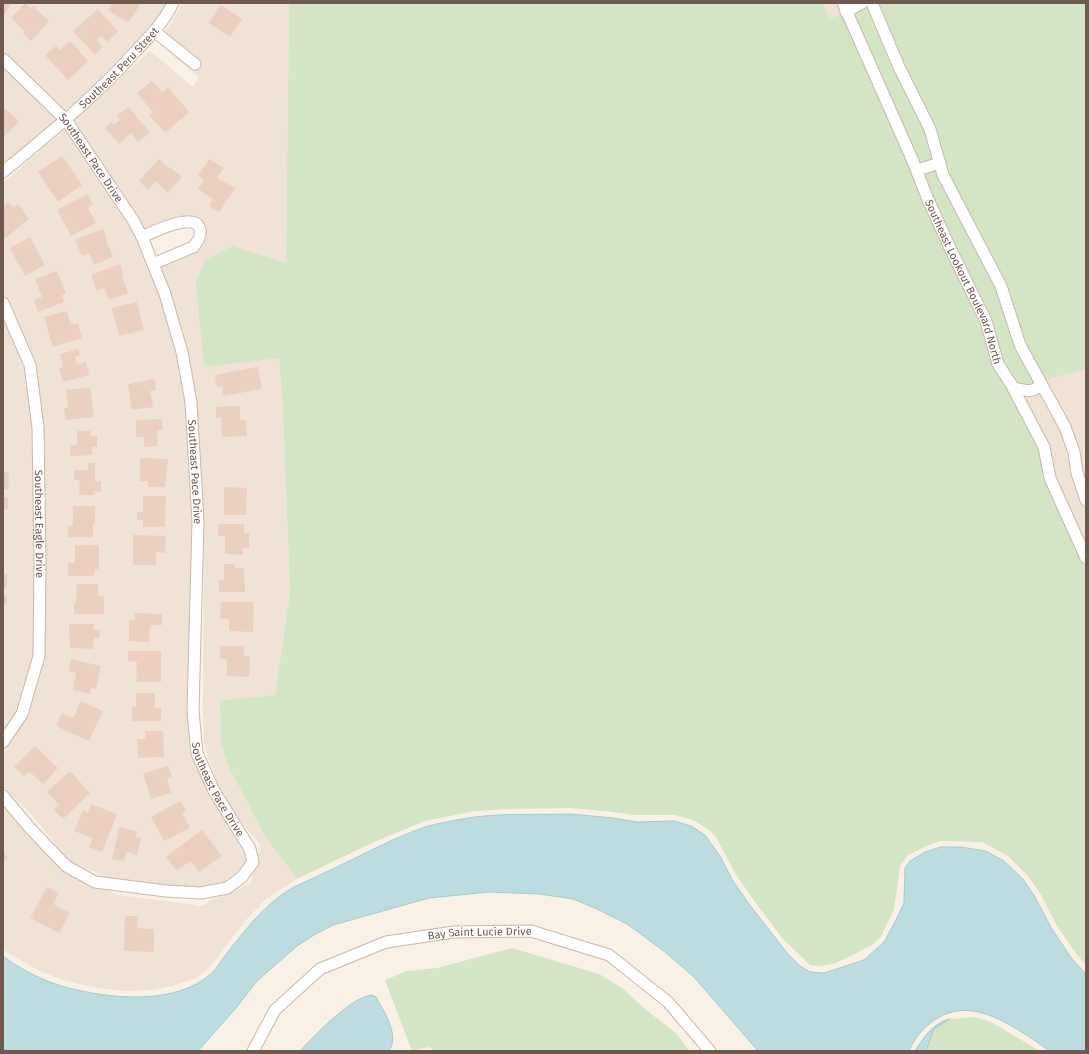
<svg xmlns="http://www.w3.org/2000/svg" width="1089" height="1054" font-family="'Fira Sans',sans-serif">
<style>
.residential{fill:#f0e2d5}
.green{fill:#d4e5c6}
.water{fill:#bddce0;stroke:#a4cbd1}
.building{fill:#ebd0c0}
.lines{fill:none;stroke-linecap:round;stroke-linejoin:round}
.minor-casing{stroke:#c9b8ad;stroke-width:13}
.minor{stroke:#fff;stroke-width:11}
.labels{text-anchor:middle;stroke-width:3;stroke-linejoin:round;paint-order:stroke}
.street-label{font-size:11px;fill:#6f584e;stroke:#fdf5eb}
</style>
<rect width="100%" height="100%" fill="#f9f1e5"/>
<!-- residential -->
<g class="residential">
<polygon points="3,3 169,3 146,39 66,112 3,51"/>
<polygon points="182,3 289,3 286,264 233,246 279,358 283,413 290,593 275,695 220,700 221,744 228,765 264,835 297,879 266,899 246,920 209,968 196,978 175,985 153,990 125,991 98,988 66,981 37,970 7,952 3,948 3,803 24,824 62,870 118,895 196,905 197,907 201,905 205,906 205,903 248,885 251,882 260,849 259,843 238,818 219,788 204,745 203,703 204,521 196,401 187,350 171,293 160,267 197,251 202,247 205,240 206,228 201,219 195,216 189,215 172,219 144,229 137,217 73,121 150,51 193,87 199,77 158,42 173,20"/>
<polygon points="823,3 878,3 830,18"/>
<polygon points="3,67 57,120 3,167"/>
<polygon points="65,129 128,224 137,239 160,297 177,354 186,403 193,521 193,746 210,795 229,825 249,848 241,875 199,893 121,884 69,861 32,815 3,787 3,751 26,718 44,658 45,561 44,428 35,362 3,292 3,183"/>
<polygon points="3,317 24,367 33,429 34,562 34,655 17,711 3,731"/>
<polygon points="1086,369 1086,561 1011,389"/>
</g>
<!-- green -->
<g class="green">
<polygon points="289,3 823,3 830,18 878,3 1086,3 1086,369 1011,389 1086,561 1086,965 1077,955 1057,926 1040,893 1027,875 1008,856 982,842 940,841 931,844 908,855 900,866 894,910 880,938 872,945 845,959 833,964 818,966 810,965 782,938 755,902 735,873 716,837 708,829 693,820 675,815 633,815 613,812 571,808 510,809 475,811 425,821 372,843 297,879 264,835 228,765 221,744 220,700 275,695 290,593 283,413 279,358 204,367 196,283 205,260 233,246 286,263"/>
<polygon points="512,948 599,974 622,988 645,1009 677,1034 689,1051 436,1051 428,1047 412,1051 385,980 407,971 437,968"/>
<polygon points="975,1017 991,1022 1040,1051 926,1051 934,1029 950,1019"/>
</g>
<!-- water -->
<g class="water">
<path d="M 570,814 L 613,818 L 637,822 L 674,821 L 691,826 L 705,835 L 720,856 L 733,881 L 749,904 L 787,953 L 800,966 L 810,972 L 824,973 L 864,960 L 884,942 L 896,920 L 904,903 L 905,868 L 910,861 L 925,852 L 941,847 L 961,847 L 986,851 L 1004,861 L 1023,879 L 1035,897 L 1052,929 L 1072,959 L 1086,974 L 1086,1051 C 1078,1051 1055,1053 1049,1050 C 1044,1048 1039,1043 1034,1040 C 1006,1022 970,997 936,1019 C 925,1026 914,1038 909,1051 L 758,1051 L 694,977 L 665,952 L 627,924 L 597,909 L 573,899 L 539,894 L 489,892 L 429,898 L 333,925 L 314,935 L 297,946 L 257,981 L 236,1008 L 198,1051 L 3,1051 L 3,956 C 21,970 44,981 65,987 C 109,999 176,1006 212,973 C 218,967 222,959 227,953 C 246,929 265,904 292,888 C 308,880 325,873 341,865 C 368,852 396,837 425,827 C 439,823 461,819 475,817 C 506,813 539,815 570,814 Z"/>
<path d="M 372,995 L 376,997 C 384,1012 400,1035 389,1051 L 300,1051 C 315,1035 351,997 372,995 Z"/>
<path d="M 950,1019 L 934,1029 L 926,1051 L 915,1051 C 923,1038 934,1022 950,1019 Z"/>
</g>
<!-- building -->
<g class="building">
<polygon points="3,3 11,3 3,17"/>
<polygon points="25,3 31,9 33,6 49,21 31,41 23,33 25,31 11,18"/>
<polygon points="112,3 141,3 128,23 108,10"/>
<polygon points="221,5 242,19 230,37 209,23"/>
<polygon points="98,9 118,32 107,42 102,36 97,40 103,47 95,55 73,31"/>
<polygon points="70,41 88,61 68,80 45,55 56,46 60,50"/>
<polygon points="152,81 162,92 168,87 189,112 165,133 149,115 153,112 137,93"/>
<polygon points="3,107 19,121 3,138"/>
<polygon points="128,107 150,132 138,142 131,133 119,144 105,128 111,122 114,125 120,120 117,116"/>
<polygon points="62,156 82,185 58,202 38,172"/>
<polygon points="159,159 169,168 170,167 182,177 168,193 156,181 148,190 139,181"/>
<polygon points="209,159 224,168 217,178 235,188 219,212 209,206 213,199 198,189 204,180 198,176"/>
<polygon points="88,194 93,205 88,208 96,223 71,236 57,210"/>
<polygon points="8,202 13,208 18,204 29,219 3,240 3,224 4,223 3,221 3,206"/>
<polygon points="103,229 107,240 106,240 113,257 94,265 89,253 82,256 75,240"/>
<polygon points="30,237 45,265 25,276 10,248"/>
<polygon points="120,264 124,276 122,276 128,293 109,300 104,288 97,291 91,275"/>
<polygon points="57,271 66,294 62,295 64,302 38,312 34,300 42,297 35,279"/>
<polygon points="137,302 144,330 119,336 112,308"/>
<polygon points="67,311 71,325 78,323 82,338 53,347 44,317"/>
<polygon points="78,349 80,355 75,356 77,364 86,362 89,375 63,382 59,368 63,367 60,354"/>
<polygon points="258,367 262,389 223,396 222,386 217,387 215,375"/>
<polygon points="155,379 156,390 150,391 153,407 132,410 128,384"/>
<polygon points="90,387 94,417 66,420 64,408 68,408 66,390"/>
<polygon points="240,406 240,420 246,420 247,436 222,437 221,417 216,418 216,407"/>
<polygon points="162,419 163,430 157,430 158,446 144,447 144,437 136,437 136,420"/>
<polygon points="77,431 91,431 91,437 97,436 97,447 92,447 92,455 70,456 70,445 77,445"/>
<polygon points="140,458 168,459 165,487 148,487 148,481 140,481"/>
<polygon points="88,463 95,463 95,481 101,481 101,492 94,491 94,495 79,495 80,480 74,480 74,470 88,470"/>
<polygon points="3,472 9,472 8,489 3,489"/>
<polygon points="224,487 247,488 246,515 224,515"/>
<polygon points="143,496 166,496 165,527 143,527 143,520 137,520 137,512 143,512"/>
<rect x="3" y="497" width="5" height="12"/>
<polygon points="73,506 95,506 95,523 93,523 93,537 68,537 68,526 73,526"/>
<polygon points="218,524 244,524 244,533 249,533 249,548 243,548 243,555 225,554 225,536 218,536"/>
<polygon points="133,535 166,536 165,553 156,552 156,565 133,565"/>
<polygon points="75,545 99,545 99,569 95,569 94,576 68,576 68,563 75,563"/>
<polygon points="224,564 235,564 235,568 244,568 245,592 219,592 219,580 224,580"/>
<rect x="3" y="574" width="4" height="13"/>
<polygon points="77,584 98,584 98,596 104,596 104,614 74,614 74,602 76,602"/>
<rect x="3" y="596" width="4" height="9"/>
<polygon points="221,602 254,602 253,632 229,631 229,619 220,619"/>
<polygon points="135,613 162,614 162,625 150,625 149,642 129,641 129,620 135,621"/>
<polygon points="69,624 94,624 93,630 100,630 99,638 94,638 93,649 70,648"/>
<polygon points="220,646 244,646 244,656 250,656 249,677 227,676 227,659 220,659"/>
<polygon points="128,651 161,651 161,682 136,682 137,662 128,661"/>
<polygon points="71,659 101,666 96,689 91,688 90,694 73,690 76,673 68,671"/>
<polygon points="136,693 155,693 155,708 161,708 161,721 132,721 132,707 136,707"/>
<polygon points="81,701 103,711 89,741 56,726 62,713 73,718"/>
<polygon points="145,731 163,731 164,757 138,758 137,739 146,739"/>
<polygon points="35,746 58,768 43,784 29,771 24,776 14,767"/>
<polygon points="168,766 172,777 167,778 171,793 151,799 143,773"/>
<polygon points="70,771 90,793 63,819 54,810 59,805 47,792"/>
<polygon points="180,801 186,810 182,813 190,828 164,841 151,817"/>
<polygon points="91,804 117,814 102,852 89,847 93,838 74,831 83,810 88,813"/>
<polygon points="119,827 137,831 136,837 141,838 137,855 126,852 124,861 112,859"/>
<polygon points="202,830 222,856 199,872 190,861 177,871 166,857"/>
<polygon points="3,852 8,858 3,863"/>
<polygon points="47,887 59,893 53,904 70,913 59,933 30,918"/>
<polygon points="125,916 138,916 137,928 154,929 154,952 124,951"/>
</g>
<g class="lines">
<defs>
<g id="minor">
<path id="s1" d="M 843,3 L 912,159 L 927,197 L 950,248 L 986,321 L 998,364 L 1011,384 L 1044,447 L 1050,478 L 1086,558"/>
<polyline points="872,3 899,67 930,129 943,175 1001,286 1020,345 1065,427 1074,452 1077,473 1086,500"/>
<polyline points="846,12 862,3"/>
<polyline points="154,31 195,64"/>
<path id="s2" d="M 3,59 L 66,120 L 133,220 L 142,237 L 165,294 L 182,352 L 191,402 L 198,521 L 193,711 L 197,753 L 214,791 L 250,849 L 253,862 L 242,877 L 227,888 L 201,893 L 166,891 L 95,882 L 66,866 L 29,827 L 3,796"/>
<polyline points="917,170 940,163"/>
<path id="s3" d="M 3,172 C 49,134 96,96 136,51 C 150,36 164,22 173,3"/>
<path d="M 142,237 C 153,232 197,210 200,230 C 201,237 198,242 193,247 L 153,264"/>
<path id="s4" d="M 3,303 L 30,365 L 38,428 L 40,562 L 39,656 L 22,714 L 3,742"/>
<path d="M 1013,388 C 1025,390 1033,394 1041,384"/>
<path id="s5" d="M 253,1051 L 275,1010 L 320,969 L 386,942 L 454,932 L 531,931 L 609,955 L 668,1002 L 710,1051"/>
</g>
</defs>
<!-- minor casing -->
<use href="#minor" class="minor-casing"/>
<!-- minor -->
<use href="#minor" class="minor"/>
</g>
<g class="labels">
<!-- street labels -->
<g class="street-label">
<text dy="4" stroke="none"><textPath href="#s3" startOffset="156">Southeast Peru Street</textPath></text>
<text dy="4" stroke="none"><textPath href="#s2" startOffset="133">Southeast Pace Drive</textPath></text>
<text dy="4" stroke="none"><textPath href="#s1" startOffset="304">Southeast Lookout Boulevard North</textPath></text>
<text dy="4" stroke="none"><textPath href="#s2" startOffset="470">Southeast Pace Drive</textPath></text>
<text dy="4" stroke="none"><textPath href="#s4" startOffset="227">Southeast Eagle Drive</textPath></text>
<text dy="4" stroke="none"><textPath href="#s2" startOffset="793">Southeast Pace Drive</textPath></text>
<text dy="4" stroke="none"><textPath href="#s5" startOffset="273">Bay Saint Lucie Drive</textPath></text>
</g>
</g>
<!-- border -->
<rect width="1089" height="1054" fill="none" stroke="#6f584e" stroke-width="8"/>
</svg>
